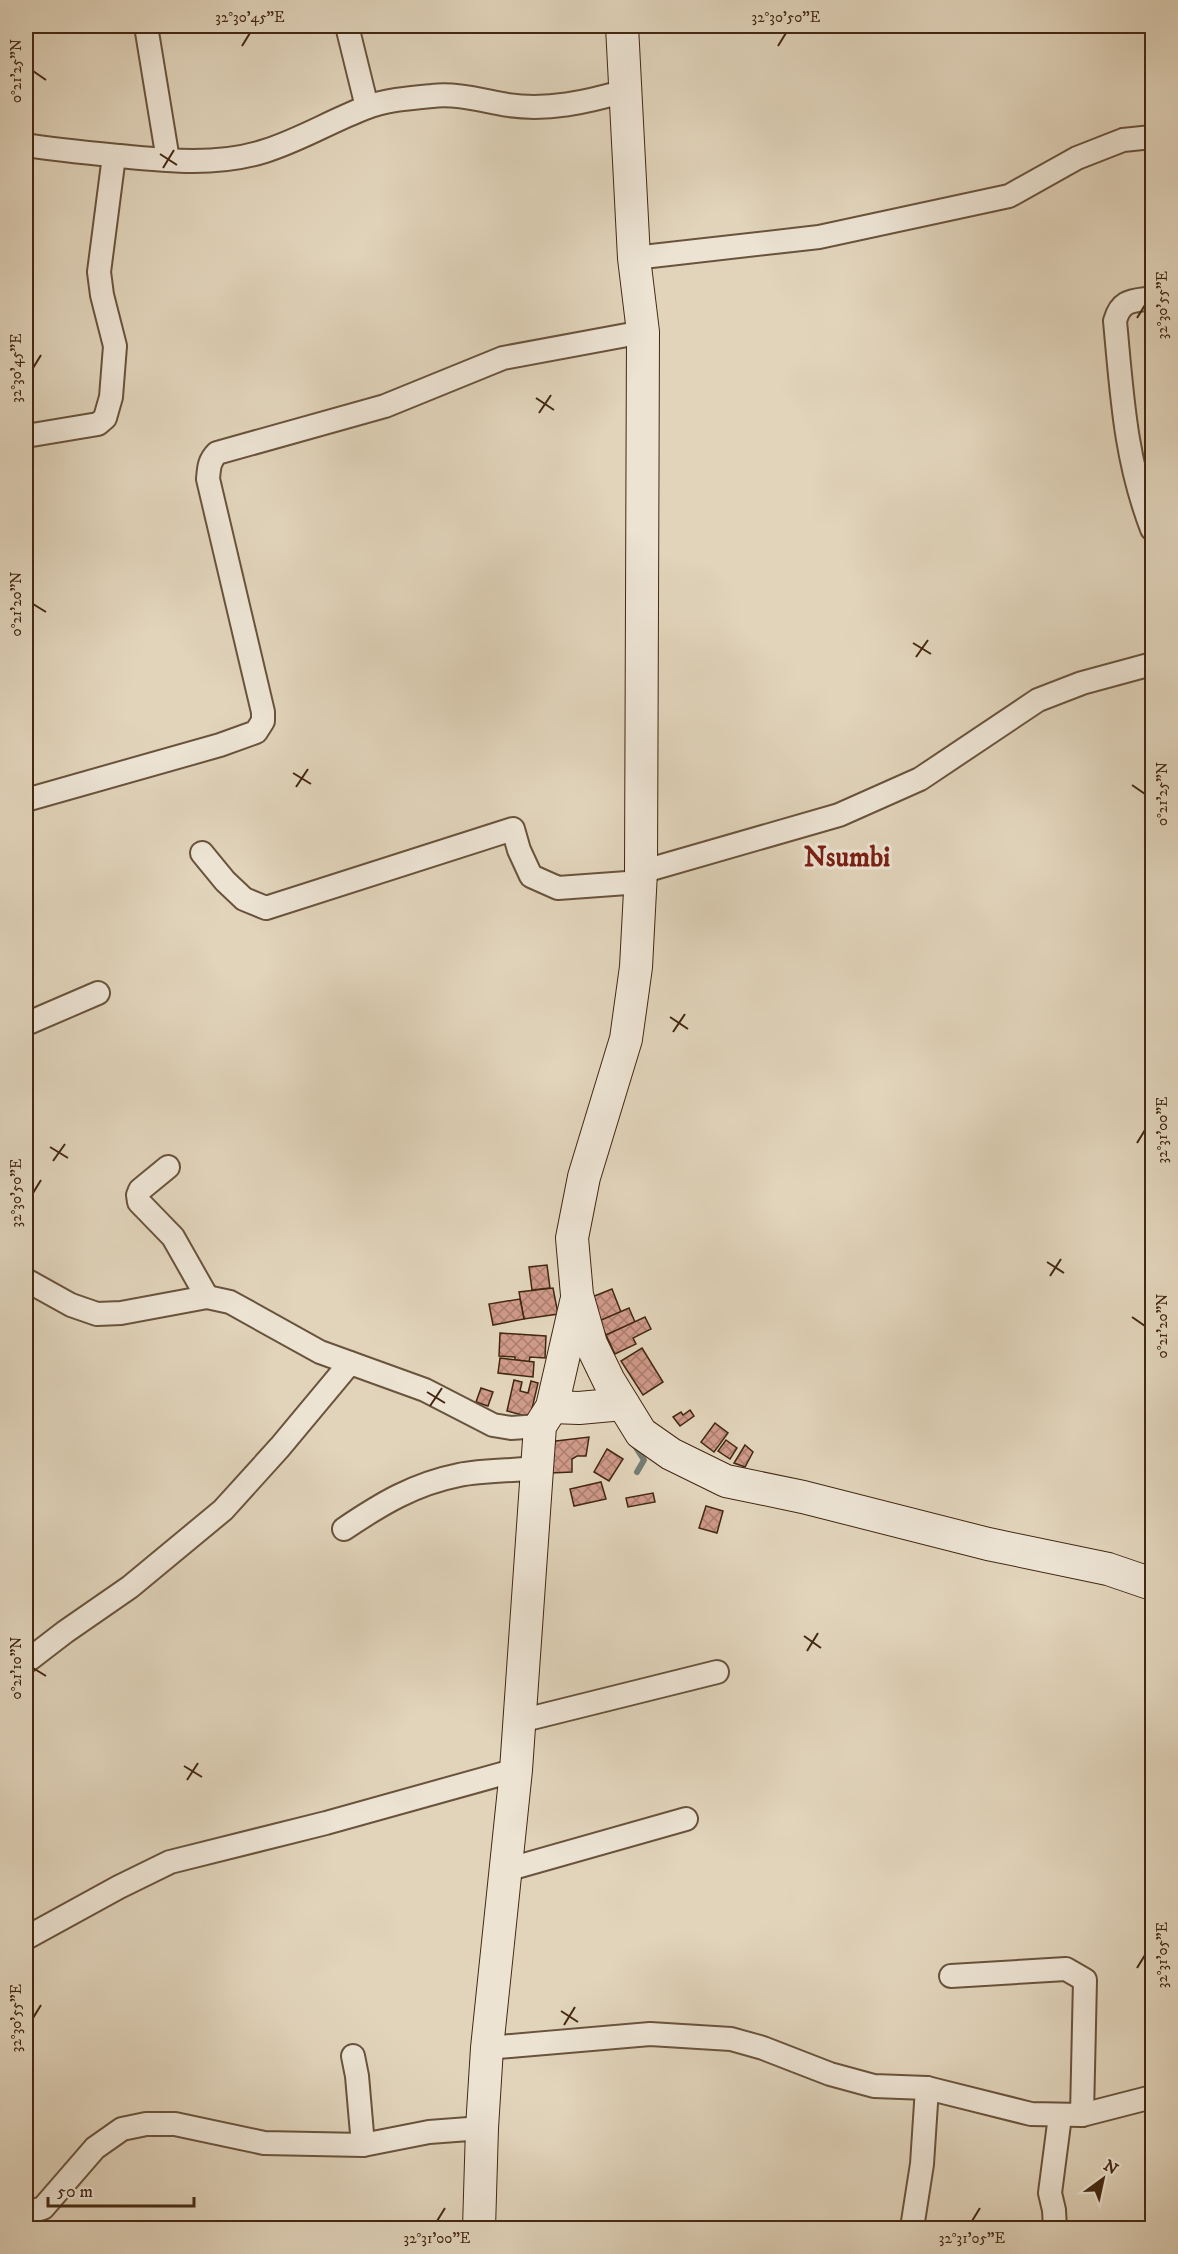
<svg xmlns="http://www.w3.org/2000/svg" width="1178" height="2254" font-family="'IM FELL DW Pica',serif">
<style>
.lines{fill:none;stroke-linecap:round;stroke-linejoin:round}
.stream{stroke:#767d76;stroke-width:6}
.building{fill:url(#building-cross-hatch);stroke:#432811;stroke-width:1.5}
.street-casing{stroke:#6a533c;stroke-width:26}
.secondary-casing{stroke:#432811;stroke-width:34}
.street{stroke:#ece3d3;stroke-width:22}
.secondary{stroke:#ece3d3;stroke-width:32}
.ticks{fill:none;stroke:#432811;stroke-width:2}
.labels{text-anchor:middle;stroke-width:6;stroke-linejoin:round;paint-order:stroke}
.quarter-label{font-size:28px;font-weight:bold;fill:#7a1f14;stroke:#ece3d3}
.neatline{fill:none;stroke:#432811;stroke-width:2}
.ticks-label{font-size:15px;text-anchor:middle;fill:#432811}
</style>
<defs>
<pattern id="building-cross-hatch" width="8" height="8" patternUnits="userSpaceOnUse" patternTransform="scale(1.5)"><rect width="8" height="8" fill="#cf9988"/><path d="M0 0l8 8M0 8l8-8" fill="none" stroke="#aa7d6e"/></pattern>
</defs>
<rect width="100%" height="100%" fill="#e1d4bb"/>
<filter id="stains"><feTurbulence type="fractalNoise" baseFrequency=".00333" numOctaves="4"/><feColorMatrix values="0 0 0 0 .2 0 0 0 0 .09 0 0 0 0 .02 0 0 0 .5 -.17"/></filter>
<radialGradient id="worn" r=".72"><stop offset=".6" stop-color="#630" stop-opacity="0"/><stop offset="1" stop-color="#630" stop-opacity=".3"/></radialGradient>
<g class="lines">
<!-- stream -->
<polyline class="stream" points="635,1446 644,1460 637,1472"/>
</g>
<!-- building -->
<g class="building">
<polygon points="547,1265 550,1288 532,1290 529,1267"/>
<polygon points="553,1288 558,1314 524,1319 519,1292"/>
<polygon points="612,1289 621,1312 599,1321 592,1297"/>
<polygon points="520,1299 524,1319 493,1325 489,1304"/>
<polygon points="629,1308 635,1322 606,1335 599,1321"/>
<polygon points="645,1317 651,1329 633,1338 636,1344 615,1354 606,1335"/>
<polygon points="500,1333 546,1336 545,1358 530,1357 529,1362 515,1360 515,1357 499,1356"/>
<polygon points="642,1348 663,1382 643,1395 621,1361"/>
<polygon points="500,1358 534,1362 533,1377 498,1373"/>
<polygon points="514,1380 522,1382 520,1391 528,1393 531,1381 538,1383 530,1417 507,1411"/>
<polygon points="481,1388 493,1392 488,1406 476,1402"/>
<polygon points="690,1410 694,1416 680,1426 673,1417 681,1412 683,1415"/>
<polygon points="715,1423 728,1433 714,1452 701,1442"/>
<polygon points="589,1437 586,1456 577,1456 572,1459 572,1472 551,1473 553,1446 556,1441"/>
<polygon points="726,1440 737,1448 730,1459 718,1451"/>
<polygon points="745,1445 753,1452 745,1467 734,1463"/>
<polygon points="607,1449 623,1459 609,1481 594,1472"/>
<polygon points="601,1482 606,1499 574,1506 570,1489"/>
<polygon points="653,1493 655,1502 628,1507 626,1498"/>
<polygon points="706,1506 723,1511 717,1533 699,1528"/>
</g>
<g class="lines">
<defs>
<g id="street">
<polyline points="146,26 168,160"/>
<polyline points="347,26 367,107"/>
<path d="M 26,145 C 57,150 89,153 120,156 C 169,161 218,166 265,151 C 300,140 331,121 365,108 C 385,100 410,98 432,96 C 458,93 483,101 508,105 C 548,111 587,102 625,91"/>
<polyline points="634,258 819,237 1009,196 1077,158 1123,140 1152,137"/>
<path d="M 1152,298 C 1133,301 1121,299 1115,321 C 1122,395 1125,459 1152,529"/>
<polyline points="26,436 98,424 105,418 111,397 115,346 102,295 99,272 114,156"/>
<path d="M 26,800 L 220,745 L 256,732 L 263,721 L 263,712 L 208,479 C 209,468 209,461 217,453 L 385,406 L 503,358 L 643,332"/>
<polyline points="202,853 225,881 244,899 266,908 513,829 519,850 531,876 558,888 641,882"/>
<polyline points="641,872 839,815 920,779 1038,700 1082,683 1152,664"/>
<polyline points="26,1024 98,993"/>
<polyline points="168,1167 140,1190 138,1195 139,1202 173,1237 207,1297"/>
<polyline points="26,1280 71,1305 97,1314 121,1313 207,1297 230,1302 320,1352 425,1390 493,1425 511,1428 540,1426"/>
<path d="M 344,1529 C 381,1504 414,1484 459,1475 C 484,1470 512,1471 537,1468"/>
<polyline points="26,1662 65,1632 130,1587 223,1510 280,1447 350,1363"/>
<polyline points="520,1721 717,1672"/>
<polyline points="506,1870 686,1819"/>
<polyline points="26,1938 119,1887 170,1862 326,1823 516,1770"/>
<polyline points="951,1976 1066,1969 1085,1980 1082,2115"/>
<polyline points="487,2048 650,2034 731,2039 763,2048 830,2074 874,2086 927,2088 1031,2114 1082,2115 1152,2097"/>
<polyline points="353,2056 357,2076 363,2145"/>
<polyline points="26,2213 43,2208 95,2148 122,2129 146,2124 175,2124 264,2143 363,2145 429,2132 482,2128"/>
<polyline points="912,2228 922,2164 927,2088"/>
<polyline points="1055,2228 1054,2210 1050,2193 1060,2116"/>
</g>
<g id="secondary">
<polyline points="622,26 634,258 643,332 641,872 636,967 626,1039 584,1177 572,1238 577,1295 591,1344 609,1381 641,1433 671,1454 726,1481 803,1497 988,1544 1108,1569 1152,1584"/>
<polyline points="552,1407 579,1408 623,1404"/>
<polyline points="479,2228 482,2128 487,2048 516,1770 540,1426 552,1407 576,1302"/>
</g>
</defs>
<!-- street casing -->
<use href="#street" class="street-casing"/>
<!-- secondary casing -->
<use href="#secondary" class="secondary-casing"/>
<!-- street -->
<use href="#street" class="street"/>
<!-- secondary -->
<use href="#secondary" class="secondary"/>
</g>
<!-- ticks -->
<path class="ticks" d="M 242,46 L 250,33M 778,46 L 786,33M 33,71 L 46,80M 160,154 L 177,165M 163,168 L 174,150M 1137,318 L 1145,305M 33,368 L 41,355M 536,398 L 554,410M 539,413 L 551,395M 33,604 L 46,612M 913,643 L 931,654M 916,657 L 928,640M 293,773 L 311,784M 1132,785 L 1145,794M 296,787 L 308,769M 670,1017 L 688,1029M 673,1032 L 685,1014M 1137,1143 L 1145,1130M 50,1147 L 68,1158M 53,1161 L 65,1144M 33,1193 L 41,1180M 1047,1262 L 1064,1273M 1050,1276 L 1061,1259M 1132,1317 L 1145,1326M 427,1392 L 445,1403M 430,1406 L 442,1388M 804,1636 L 821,1648M 807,1651 L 818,1633M 33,1668 L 46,1676M 184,1766 L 202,1777M 187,1780 L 198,1763M 1137,1968 L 1145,1955M 561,2011 L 578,2022M 33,2018 L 41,2005M 564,2025 L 575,2007M 437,2221 L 445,2208M 972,2221 L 980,2208"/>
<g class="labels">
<!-- quarter labels -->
<g class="quarter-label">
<text x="847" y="866">Nsumbi</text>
</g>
</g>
<!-- margin -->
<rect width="1178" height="2254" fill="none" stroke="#e1d4bb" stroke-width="66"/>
<!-- north arrow -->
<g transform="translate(1103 2179) rotate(33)" stroke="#ece3d3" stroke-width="4.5" paint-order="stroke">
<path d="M0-4.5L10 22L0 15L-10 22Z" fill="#432811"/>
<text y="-9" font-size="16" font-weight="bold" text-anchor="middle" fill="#432811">N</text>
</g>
<!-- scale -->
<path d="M48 2197v9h146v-9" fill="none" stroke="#432811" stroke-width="3"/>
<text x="57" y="2197" font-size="18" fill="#432811" stroke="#ece3d3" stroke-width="4.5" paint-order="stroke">50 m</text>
<rect x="33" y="33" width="1112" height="2188" class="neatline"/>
<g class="ticks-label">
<text x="250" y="22">32°30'45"E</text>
<text x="786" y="22">32°30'50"E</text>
<text transform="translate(16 71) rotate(-90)" y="5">0°21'25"N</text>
<text transform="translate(1162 305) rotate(-90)" y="5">32°30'55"E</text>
<text transform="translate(16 368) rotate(-90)" y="5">32°30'45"E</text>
<text transform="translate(16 604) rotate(-90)" y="5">0°21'20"N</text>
<text transform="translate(1162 794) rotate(-90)" y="5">0°21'25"N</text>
<text transform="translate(1162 1130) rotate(-90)" y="5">32°31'00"E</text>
<text transform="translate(16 1193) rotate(-90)" y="5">32°30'50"E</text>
<text transform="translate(1162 1326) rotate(-90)" y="5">0°21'20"N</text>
<text transform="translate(16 1668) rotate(-90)" y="5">0°21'10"N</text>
<text transform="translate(1162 1955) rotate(-90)" y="5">32°31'05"E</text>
<text transform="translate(16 2018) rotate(-90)" y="5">32°30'55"E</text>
<text x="437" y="2243">32°31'00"E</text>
<text x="972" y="2243">32°31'05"E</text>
</g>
<rect width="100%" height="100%" filter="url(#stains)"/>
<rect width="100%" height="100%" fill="url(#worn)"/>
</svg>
